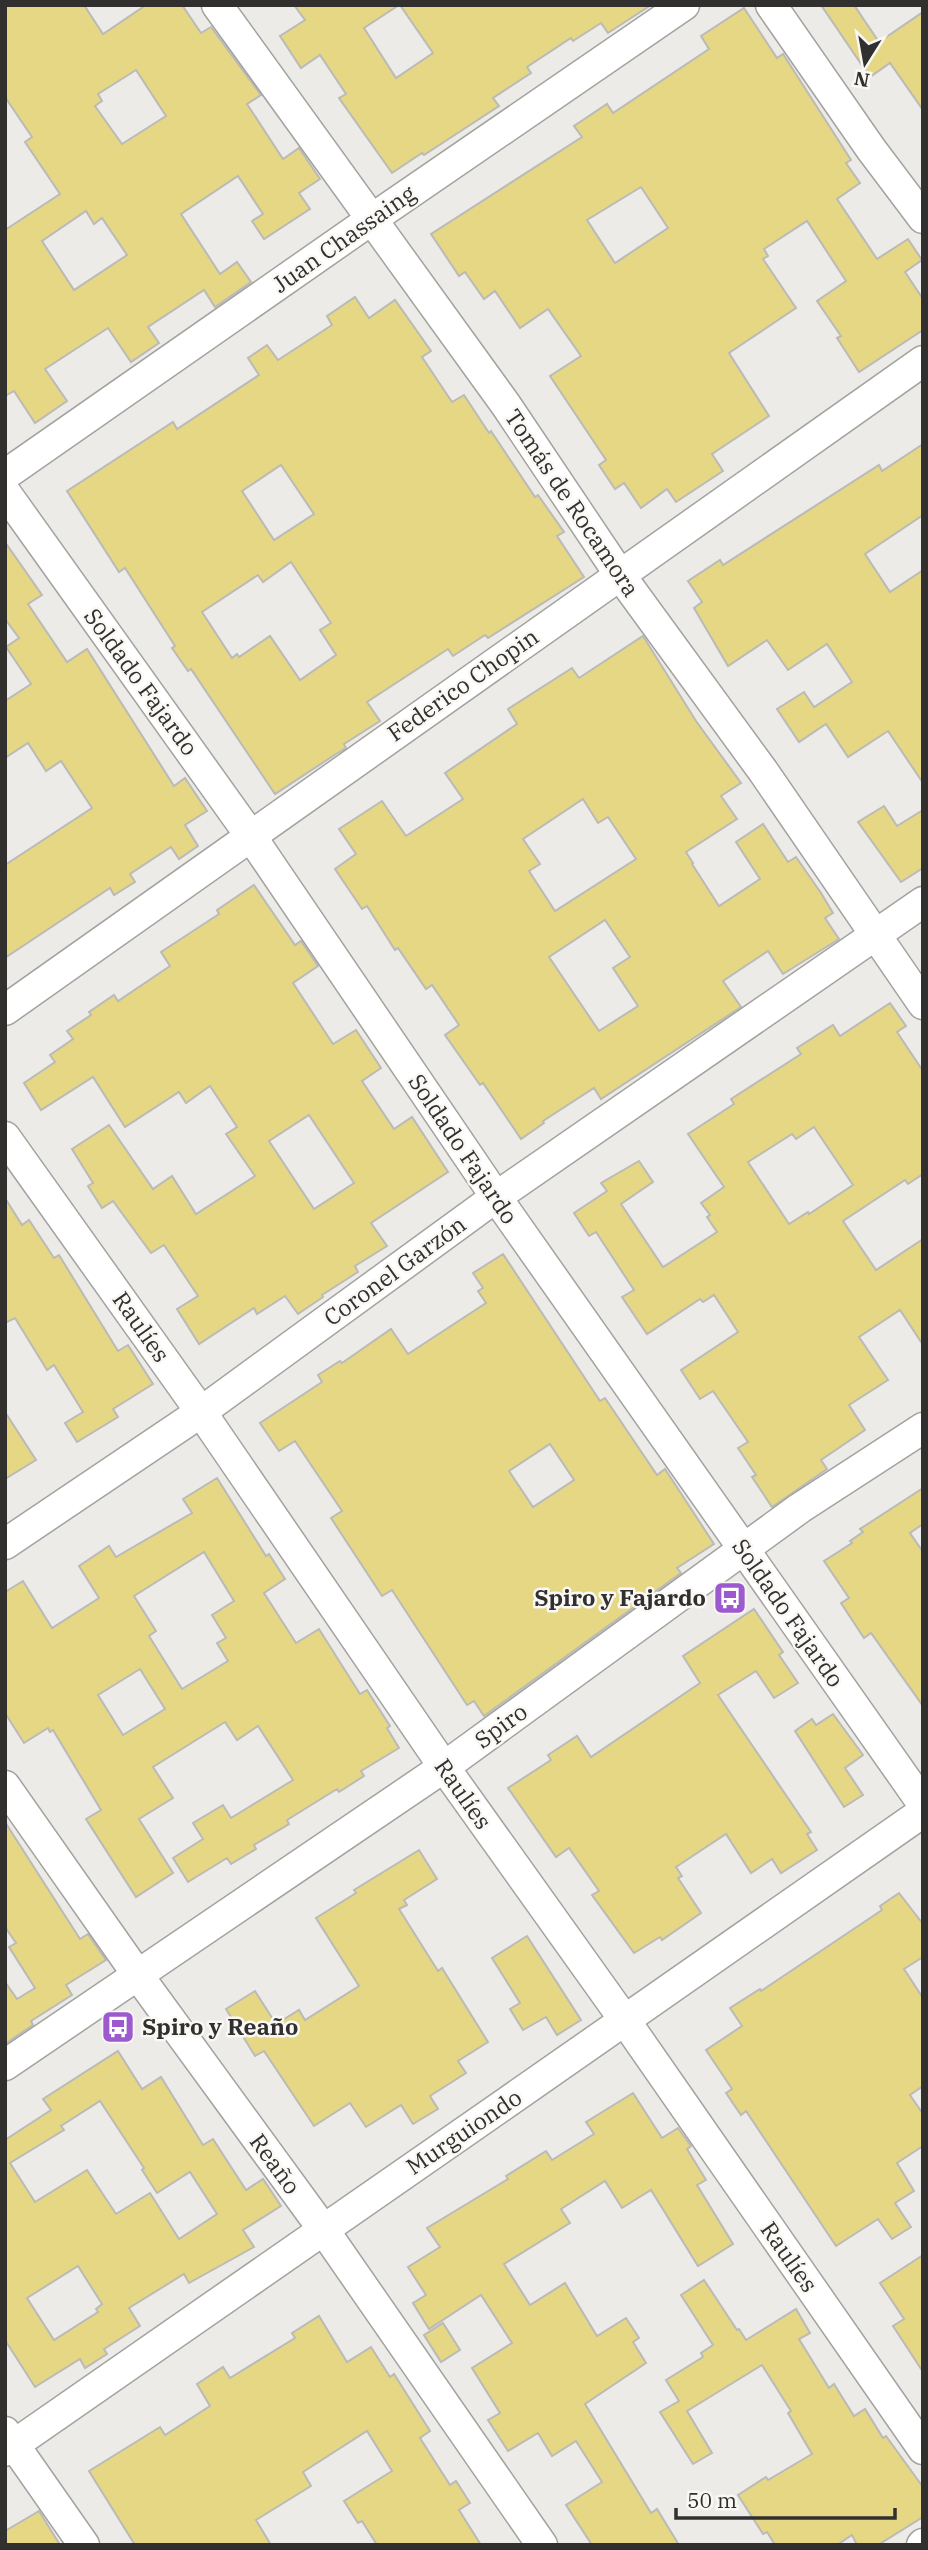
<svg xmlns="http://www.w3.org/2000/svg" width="928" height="2550" font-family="'IBM Plex Serif',serif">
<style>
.building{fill:#e6d785;stroke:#babab6;stroke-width:2;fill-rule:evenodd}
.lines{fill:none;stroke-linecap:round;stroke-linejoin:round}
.minor-casing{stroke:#a2a29f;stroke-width:33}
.minor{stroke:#fff;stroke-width:30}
.labels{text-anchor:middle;stroke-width:5;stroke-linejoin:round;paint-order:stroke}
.street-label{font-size:23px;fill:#31302f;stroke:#f9f8f5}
.poi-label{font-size:23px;font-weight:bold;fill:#31302f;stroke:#f9f8f5;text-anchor:end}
</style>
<rect width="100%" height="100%" fill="#ecebe8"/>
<!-- building -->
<g class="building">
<path d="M 5,5 L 84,5 L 103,34 L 146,5 L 182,5 L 201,33 L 211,27 L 261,95 L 247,104 L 283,159 L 299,148 L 320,179 L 299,193 L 310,209 L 264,239 L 252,221 L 263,214 L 238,176 L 181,214 L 220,274 L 237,262 L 251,282 L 215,307 L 204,290 L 148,327 L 159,343 L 131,362 L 108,328 L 45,369 L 67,401 L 35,423 L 14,391 L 5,396 L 5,230 L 60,194 L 25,142 L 32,137 L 5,97 ZM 136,70 L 166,116 L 122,144 L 95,106 L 102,101 L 98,94 ZM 86,211 L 94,224 L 102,218 L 127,255 L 74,290 L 42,241 Z"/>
<polygon points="294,5 399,5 364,28 396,78 433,53 400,5 651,5 608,33 601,23 573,41 571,38 527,67 531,73 493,98 499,106 424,155 422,153 392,173 339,98 346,94 320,55 301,68 280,36 305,20"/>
<polygon points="821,5 854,5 879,42 923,12 923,110 890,63 870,77"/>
<path d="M 744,8 L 777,58 L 783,54 L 851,160 L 846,163 L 860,183 L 837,199 L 877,259 L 908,239 L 922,260 L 905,272 L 923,299 L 923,330 L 859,372 L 837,338 L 841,336 L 817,301 L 846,281 L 807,221 L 764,249 L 768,256 L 763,259 L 796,308 L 729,353 L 769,416 L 712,454 L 723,471 L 676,502 L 667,489 L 641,508 L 624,483 L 615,489 L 599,465 L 606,460 L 550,376 L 581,356 L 548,309 L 520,328 L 495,291 L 484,299 L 465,272 L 459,276 L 431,234 L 582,137 L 574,126 L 607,104 L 613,113 L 709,49 L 701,36 ZM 641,187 L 668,228 L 615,263 L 587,220 Z"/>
<path d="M 355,297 L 369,318 L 395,300 L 431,351 L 422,357 L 452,402 L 464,395 L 489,433 L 491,431 L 535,497 L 538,495 L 564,532 L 557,536 L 584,577 L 488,638 L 485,635 L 453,656 L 448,649 L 367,702 L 380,721 L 344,744 L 346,748 L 336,754 L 275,794 L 191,669 L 188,671 L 172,648 L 175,646 L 125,568 L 119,572 L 67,491 L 173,422 L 177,429 L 259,375 L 248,358 L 267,345 L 278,360 L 332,325 L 327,316 ZM 281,465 L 314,514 L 274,540 L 242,491 ZM 291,562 L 331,623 L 320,630 L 336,655 L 300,680 L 270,636 L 239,657 L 237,654 L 232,658 L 202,612 L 258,575 L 263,582 Z"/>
<polygon points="923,444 923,515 865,554 890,592 923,570 923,783 888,731 848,757 826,724 799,742 777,709 804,692 814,707 852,682 827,644 788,670 767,640 728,666 694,608 702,602 688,581 720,560 723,565 879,465 882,471"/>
<polygon points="5,542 42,595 28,604 67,662 87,649 174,786 185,778 207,811 185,825 198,846 179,859 171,847 130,874 135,882 114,895 110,888 5,958 5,865 92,808 61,761 46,771 28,743 5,758 5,701 31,684 6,647 19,638 5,619"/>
<path d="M 643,636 L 696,721 L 741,783 L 721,796 L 737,819 L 686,852 L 693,863 L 692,864 L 719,906 L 760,879 L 736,842 L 763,824 L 788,862 L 796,857 L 821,893 L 833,913 L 825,918 L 839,939 L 783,974 L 768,951 L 723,981 L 741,1007 L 601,1099 L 594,1088 L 543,1121 L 544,1123 L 521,1139 L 483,1083 L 480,1085 L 445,1035 L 459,1025 L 432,985 L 426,989 L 398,948 L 395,950 L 367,906 L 362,909 L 335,869 L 356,854 L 339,829 L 382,801 L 406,836 L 463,799 L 445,773 L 517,724 L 508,709 L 572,668 L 579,678 ZM 583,799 L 598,823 L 608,817 L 636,859 L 555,911 L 529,871 L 540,864 L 523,839 ZM 605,920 L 630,957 L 613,968 L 638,1006 L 599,1031 L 549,957 Z"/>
<polygon points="884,806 897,826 923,810 923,868 901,882 858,822"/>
<path d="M 254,885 L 295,945 L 301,941 L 318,966 L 293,983 L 333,1044 L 356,1030 L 381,1068 L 362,1081 L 394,1129 L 412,1117 L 448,1172 L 371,1223 L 387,1246 L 355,1266 L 358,1272 L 322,1295 L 323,1297 L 298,1314 L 285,1296 L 257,1314 L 254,1308 L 199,1344 L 177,1309 L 198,1296 L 164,1245 L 151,1253 L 113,1201 L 102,1208 L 88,1186 L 93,1183 L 72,1149 L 109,1125 L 153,1189 L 172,1176 L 196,1214 L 255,1176 L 226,1134 L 237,1127 L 210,1086 L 186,1103 L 179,1092 L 125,1127 L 93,1077 L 41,1110 L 24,1083 L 55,1062 L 50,1055 L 73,1039 L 67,1031 L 91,1015 L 89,1012 L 114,995 L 118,1001 L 170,966 L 161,952 L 219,914 L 217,910 ZM 309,1115 L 354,1183 L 314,1209 L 269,1141 Z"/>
<path d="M 890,1003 L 906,1026 L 897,1032 L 923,1071 L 923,1174 L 908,1184 L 905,1180 L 843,1221 L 876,1270 L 923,1239 L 923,1345 L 900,1310 L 859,1337 L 888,1380 L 849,1405 L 865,1430 L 821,1460 L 827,1469 L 772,1507 L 752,1477 L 756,1475 L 738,1448 L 748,1442 L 713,1391 L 700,1399 L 681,1370 L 738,1332 L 714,1295 L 703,1302 L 700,1299 L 647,1334 L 622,1297 L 634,1290 L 596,1232 L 589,1236 L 574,1213 L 607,1191 L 601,1183 L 639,1161 L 653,1182 L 621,1204 L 663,1267 L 717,1232 L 707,1217 L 710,1215 L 701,1203 L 724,1187 L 688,1134 L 734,1104 L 731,1099 L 801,1054 L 797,1048 L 833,1025 L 840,1036 ZM 814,1127 L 853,1185 L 809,1214 L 808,1212 L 789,1224 L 748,1162 L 792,1134 L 796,1139 Z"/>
<polygon points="5,1198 22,1225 29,1220 54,1258 59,1255 118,1351 128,1345 153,1384 113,1409 118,1417 77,1442 65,1423 83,1412 54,1365 47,1370 15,1318 5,1323"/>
<path d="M 503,1254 L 600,1401 L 605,1398 L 657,1475 L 665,1469 L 714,1544 L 677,1568 L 681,1573 L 484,1716 L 474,1701 L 467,1705 L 392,1590 L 382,1596 L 331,1518 L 342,1511 L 295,1441 L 279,1451 L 260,1423 L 322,1382 L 318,1375 L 340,1361 L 342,1363 L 391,1329 L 408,1354 L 486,1303 L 478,1291 L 483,1288 L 473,1273 ZM 550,1444 L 574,1480 L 533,1507 L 509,1471 Z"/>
<polygon points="5,1412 36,1460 5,1479"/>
<path d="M 217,1478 L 266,1556 L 269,1554 L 285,1579 L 264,1593 L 296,1643 L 319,1629 L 360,1694 L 367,1690 L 390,1726 L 387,1728 L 399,1748 L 361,1771 L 364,1776 L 339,1792 L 337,1789 L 287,1820 L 289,1824 L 254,1845 L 256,1849 L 231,1864 L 227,1858 L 188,1882 L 173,1858 L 203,1839 L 193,1823 L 223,1805 L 231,1818 L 293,1780 L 258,1726 L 237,1740 L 225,1722 L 153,1767 L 173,1798 L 139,1819 L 173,1873 L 136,1897 L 86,1819 L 101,1810 L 53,1730 L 50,1732 L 48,1728 L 24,1743 L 5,1713 L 5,1592 L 23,1581 L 52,1628 L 99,1598 L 79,1566 L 109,1546 L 116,1557 L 192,1513 L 183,1499 ZM 204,1552 L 234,1601 L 212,1615 L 226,1638 L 217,1643 L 228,1661 L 182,1689 L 149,1636 L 156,1631 L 134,1596 ZM 140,1669 L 165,1709 L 123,1735 L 98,1695 Z"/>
<polygon points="923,1488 923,1524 910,1533 923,1552 923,1706 871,1633 864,1638 841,1603 849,1598 824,1561 852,1543 850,1541 863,1532 860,1529"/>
<polygon points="754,1609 783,1652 779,1655 798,1683 774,1698 756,1671 718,1695 811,1832 807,1834 817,1850 781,1873 772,1859 751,1873 726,1834 676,1867 682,1876 678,1878 701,1913 662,1940 660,1937 634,1953 592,1895 599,1891 569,1848 556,1857 508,1788 551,1760 548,1755 577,1736 591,1757 700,1683 683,1656"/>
<polygon points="833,1714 863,1755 845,1768 863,1795 844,1807 795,1731 812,1719 816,1725"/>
<polygon points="5,1822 80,1939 88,1934 106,1960 66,1985 72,1995 31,2021 33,2025 5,2044 5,1982 17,1999 35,1988 9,1947 16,1943 5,1927"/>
<polygon points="419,1850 437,1879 404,1900 407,1905 399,1909 438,1971 442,1968 488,2042 458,2061 466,2073 430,2096 438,2109 413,2124 401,2105 366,2127 350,2103 314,2126 264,2051 255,2056 226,2009 255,1991 276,2024 299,2010 305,2020 359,1986 316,1918 356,1893 354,1890"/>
<polygon points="899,1893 923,1924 923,1957 904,1969 923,1998 923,2086 910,2095 923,2114 923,2146 897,2163 914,2191 895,2203 911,2227 892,2239 878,2219 836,2246 746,2111 741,2115 726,2093 732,2089 706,2050 742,2026 730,2008 760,1989 761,1991 882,1910 880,1906"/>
<polygon points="527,1936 581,2020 557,2035 546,2017 523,2030 510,2009 520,2003 492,1958"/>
<path d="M 118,2051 L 142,2089 L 161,2077 L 203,2145 L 213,2139 L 246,2190 L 263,2179 L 281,2206 L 243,2230 L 254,2247 L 189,2283 L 184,2274 L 129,2308 L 140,2326 L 104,2349 L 107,2354 L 85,2368 L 80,2359 L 35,2387 L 5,2340 L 5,2140 L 51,2110 L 43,2099 ZM 100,2101 L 144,2168 L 142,2170 L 157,2193 L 190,2172 L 217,2214 L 179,2239 L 150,2193 L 116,2214 L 87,2170 L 35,2202 L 10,2163 L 64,2130 L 61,2126 ZM 78,2266 L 102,2304 L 96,2309 L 98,2312 L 54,2340 L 27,2298 Z"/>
<polygon points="633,2093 662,2138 678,2128 691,2146 687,2149 706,2180 697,2185 733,2244 698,2266 651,2190 622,2208 605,2181 561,2209 570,2223 504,2264 530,2305 565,2283 597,2336 626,2318 639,2338 633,2342 646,2363 585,2404 651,2513 657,2509 679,2545 592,2545 566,2505 602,2482 576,2441 552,2456 538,2433 508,2451 488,2420 500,2413 472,2368 512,2343 481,2295 429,2329 413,2303 426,2295 408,2267 440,2247 427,2228 508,2179 506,2176 546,2151 552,2160 594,2134 586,2122"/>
<polygon points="923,2255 923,2372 893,2326 904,2319 880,2283"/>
<polygon points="704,2280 737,2330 739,2329 746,2340 796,2309 810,2333 799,2339 829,2388 834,2384 854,2416 865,2409 883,2438 886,2436 923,2487 923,2517 878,2545 857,2545 852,2535 837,2545 775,2545 767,2532 763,2534 738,2495 766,2477 768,2480 812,2454 788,2413 791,2411 762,2365 687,2411 712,2453 693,2464 660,2412 679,2401 666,2380 703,2357 701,2353 713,2345 681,2295"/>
<polygon points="319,2316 347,2362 371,2347 390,2377 394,2374 430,2431 420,2438 450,2485 456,2481 470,2503 459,2510 481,2545 377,2545 362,2521 358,2523 344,2501 392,2471 367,2431 303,2472 311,2486 256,2520 271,2545 135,2545 89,2471 160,2427 165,2435 210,2406 197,2384 223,2367 230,2378 295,2338 292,2333"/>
<polygon points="443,2323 460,2350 441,2362 424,2335"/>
<polygon points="39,2511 60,2545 5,2545 5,2531"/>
</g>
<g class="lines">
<defs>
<g id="minor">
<polyline points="217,5 506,405 620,575 763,771 923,1004"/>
<polyline points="771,5 871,149 923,218"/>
<polyline points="5,475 372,219 684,5"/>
<polyline points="5,492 250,835 496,1197 923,1804"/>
<polyline points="5,1010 923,361"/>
<polyline points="5,1137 201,1412 444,1767 626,2022 923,2449"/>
<polyline points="5,1544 201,1412 496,1197 923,902"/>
<polyline points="5,1786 137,1974 323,2229 542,2545"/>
<polyline points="5,2065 444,1767 800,1508 923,1428"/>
<polyline points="5,2432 84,2545"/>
<path d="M 5,2451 C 311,2237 618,2027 923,1812"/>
<polyline points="922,2545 923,2544"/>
</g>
</defs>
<!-- minor casing -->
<use href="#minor" class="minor-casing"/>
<!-- minor -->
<use href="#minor" class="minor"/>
</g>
<!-- icons -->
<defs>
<symbol id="bus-square" viewBox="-11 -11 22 22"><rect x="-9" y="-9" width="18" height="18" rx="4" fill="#9d59ce" stroke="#f9f8f5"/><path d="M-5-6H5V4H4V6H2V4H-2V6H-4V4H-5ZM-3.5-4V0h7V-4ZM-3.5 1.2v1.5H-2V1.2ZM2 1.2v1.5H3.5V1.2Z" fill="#fff"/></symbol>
</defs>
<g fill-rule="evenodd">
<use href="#bus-square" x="711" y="1579" width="38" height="38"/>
<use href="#bus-square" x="99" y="2008" width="38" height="38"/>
</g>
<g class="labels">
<!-- street labels -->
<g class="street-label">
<text transform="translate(344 239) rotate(-35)" y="8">Juan Chassaing</text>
<text transform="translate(572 503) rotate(56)" y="8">Tomás de Rocamora</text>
<text transform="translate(141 682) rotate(54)" y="8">Soldado Fajardo</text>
<text transform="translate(463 685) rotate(-35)" y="8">Federico Chopin</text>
<text transform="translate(463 1149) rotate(56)" y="8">Soldado Fajardo</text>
<text transform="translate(395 1271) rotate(-36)" y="8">Coronel Garzón</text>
<text transform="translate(141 1327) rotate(55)" y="8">Raulíes</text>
<text transform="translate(788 1613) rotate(55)" y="8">Soldado Fajardo</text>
<text transform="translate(501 1726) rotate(-36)" y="8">Spiro</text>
<text transform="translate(463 1794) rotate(55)" y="8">Raulíes</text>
<text transform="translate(464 2132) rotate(-34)" y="8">Murguiondo</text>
<text transform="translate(275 2164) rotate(54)" y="8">Reaño</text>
<text transform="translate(789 2257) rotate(55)" y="8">Raulíes</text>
</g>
<!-- poi labels -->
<g class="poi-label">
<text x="706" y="1606">Spiro y Fajardo</text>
<text x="142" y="2035" text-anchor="start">Spiro y Reaño</text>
</g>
</g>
<!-- border -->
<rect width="928" height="2550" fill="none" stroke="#31302f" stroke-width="14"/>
<!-- north arrow -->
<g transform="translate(865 63) rotate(191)" stroke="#f9f8f5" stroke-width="5" paint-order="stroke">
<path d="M0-5L12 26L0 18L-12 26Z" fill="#31302f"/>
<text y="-10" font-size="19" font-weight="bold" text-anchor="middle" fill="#31302f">N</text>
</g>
<!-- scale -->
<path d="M676 2508v10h219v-10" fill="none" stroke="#31302f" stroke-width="3.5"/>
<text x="687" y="2508" font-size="21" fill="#31302f" stroke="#f9f8f5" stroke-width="5" paint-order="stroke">50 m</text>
</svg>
